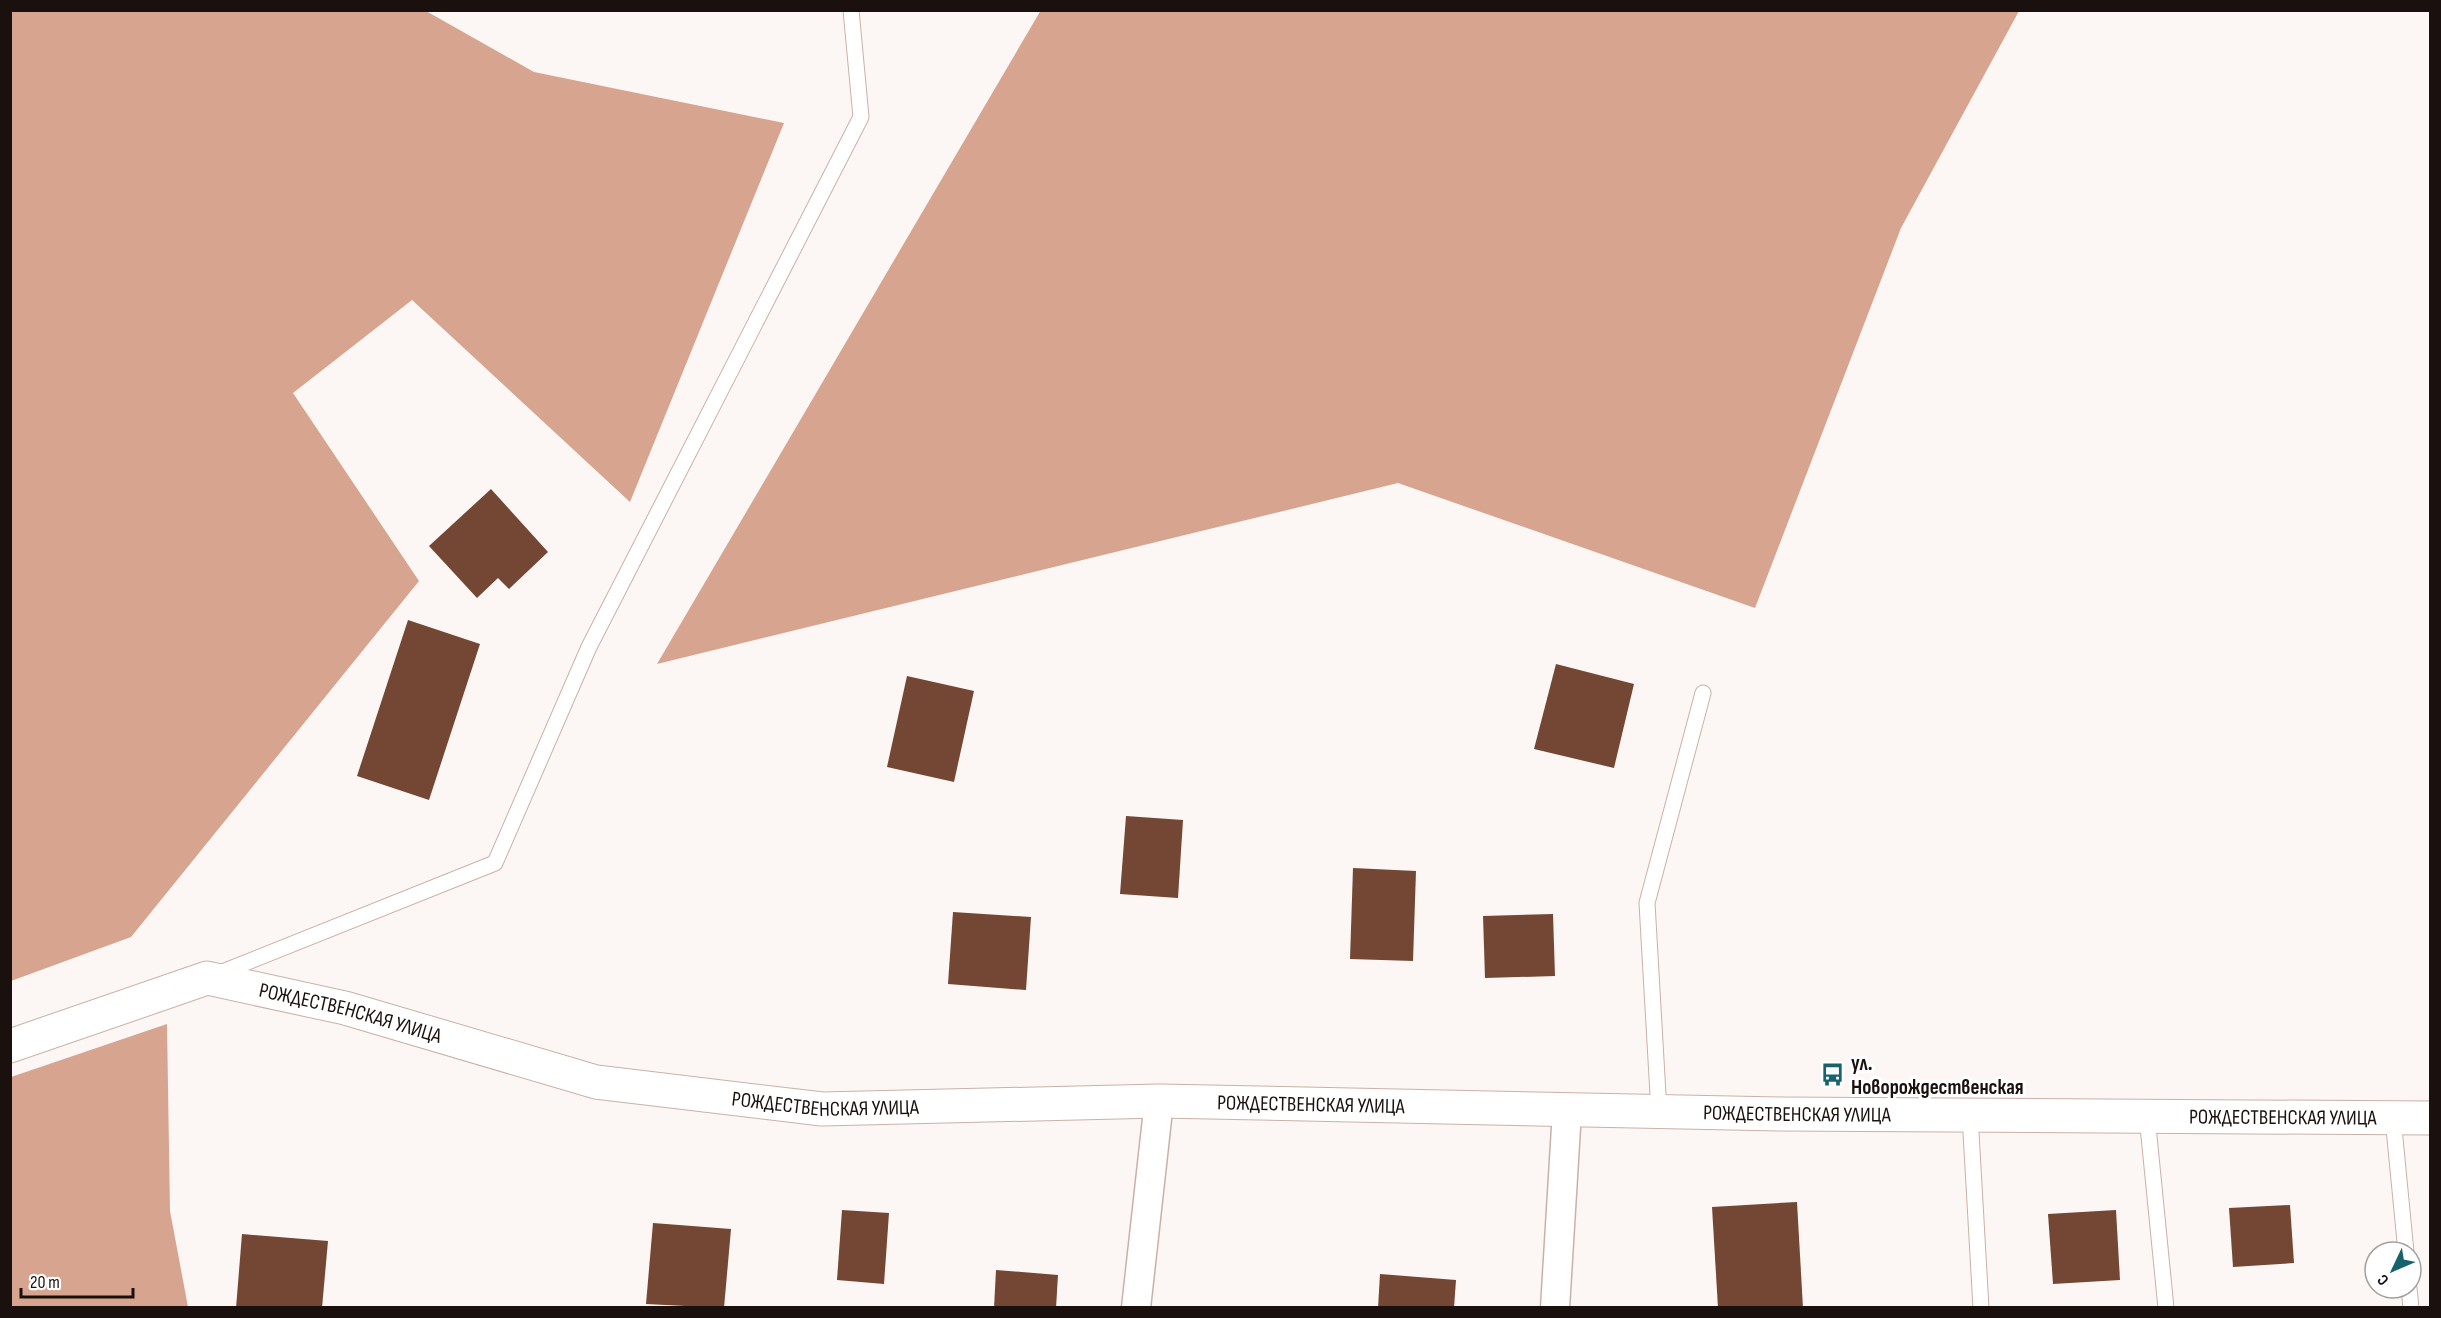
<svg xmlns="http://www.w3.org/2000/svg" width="2441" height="1318" font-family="'Sofia Sans Condensed',sans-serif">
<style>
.forest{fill:#d7a48f}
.building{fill:#734734}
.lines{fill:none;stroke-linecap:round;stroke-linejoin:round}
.service-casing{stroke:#cab1a7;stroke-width:17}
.minor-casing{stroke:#cab1a7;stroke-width:31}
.tertiary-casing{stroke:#cab1a7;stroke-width:35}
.service{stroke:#fff;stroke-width:15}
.minor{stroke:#fff;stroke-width:28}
.tertiary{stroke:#fff;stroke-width:33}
.labels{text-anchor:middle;stroke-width:6;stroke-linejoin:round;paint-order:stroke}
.street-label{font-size:21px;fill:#1a110e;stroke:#fff}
.poi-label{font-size:21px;font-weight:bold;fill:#1a110e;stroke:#fff;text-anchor:start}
</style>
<rect width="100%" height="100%" fill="#fcf6f4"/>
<!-- forest -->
<g class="forest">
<polygon points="11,10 426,11 534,72 784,123 630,502 412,300 293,393 419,581 131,937 11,981"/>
<polygon points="1041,10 2019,10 2019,11 1901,228 1755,608 1398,483 657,664"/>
<polygon points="167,1024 170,1211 188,1307 11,1307 11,1077"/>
</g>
<!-- building -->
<g class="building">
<polygon points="491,489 548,552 509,589 498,578 477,598 429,546"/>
<polygon points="408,620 480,644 429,800 357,776"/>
<polygon points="1556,664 1634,684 1614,768 1534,749"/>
<polygon points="907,676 974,691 954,782 887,767"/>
<polygon points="1126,816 1183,820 1178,898 1120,894"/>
<polygon points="1353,868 1416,871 1413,961 1350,959"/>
<polygon points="953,912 1031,917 1026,990 948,984"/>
<polygon points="1553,914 1555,976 1485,978 1483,916"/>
<polygon points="1797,1202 1803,1308 1718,1308 1712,1207"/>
<polygon points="2290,1205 2294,1263 2233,1267 2229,1208"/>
<polygon points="842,1210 889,1213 884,1284 837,1280"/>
<polygon points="2116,1210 2120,1280 2053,1284 2048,1214"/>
<polygon points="653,1223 731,1229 724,1308 646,1304"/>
<polygon points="242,1234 328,1241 322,1308 236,1308"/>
<polygon points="996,1270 1058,1275 1056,1308 994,1308"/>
<polygon points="1380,1274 1456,1280 1454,1308 1378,1308"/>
</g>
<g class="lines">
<defs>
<g id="service">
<polyline points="215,975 495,863 589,647 861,117 851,10"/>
<polyline points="1659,1112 1647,903 1703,693"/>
<polyline points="1970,1115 1981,1308"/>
<polyline points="2147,1116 2166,1308"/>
<polyline points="2393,1118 2406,1252"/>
<polyline points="2409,1288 2411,1308"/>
</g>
<g id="minor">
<polyline points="1136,1308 1159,1101"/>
<polyline points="1555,1308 1567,1111"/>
</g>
<g id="tertiary">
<path id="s1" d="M 10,1046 L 207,978 L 345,1008 L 596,1082 L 822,1109 L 1159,1101 L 1780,1114 L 2430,1118"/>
</g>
</defs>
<!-- service casing -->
<use href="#service" class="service-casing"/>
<!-- minor casing -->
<use href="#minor" class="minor-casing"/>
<!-- tertiary casing -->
<use href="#tertiary" class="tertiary-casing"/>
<!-- service -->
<use href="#service" class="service"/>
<!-- minor -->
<use href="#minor" class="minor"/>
<!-- tertiary -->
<use href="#tertiary" class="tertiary"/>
</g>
<!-- icons -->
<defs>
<symbol id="bus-bare" viewBox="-9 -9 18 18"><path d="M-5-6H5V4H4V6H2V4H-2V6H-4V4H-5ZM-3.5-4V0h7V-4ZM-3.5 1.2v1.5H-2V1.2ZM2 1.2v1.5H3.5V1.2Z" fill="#16636d" stroke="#fff" stroke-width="2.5" paint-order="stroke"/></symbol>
</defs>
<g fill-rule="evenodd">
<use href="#bus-bare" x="1816" y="1058" width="33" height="33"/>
</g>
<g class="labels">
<!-- street labels -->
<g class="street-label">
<text dy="7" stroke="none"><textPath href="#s1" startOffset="356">РОЖДЕСТВЕНСКАЯ УЛИЦА</textPath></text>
<text dy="7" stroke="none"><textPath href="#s1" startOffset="842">РОЖДЕСТВЕНСКАЯ УЛИЦА</textPath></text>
<text dy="7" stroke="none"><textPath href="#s1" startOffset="1328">РОЖДЕСТВЕНСКАЯ УЛИЦА</textPath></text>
<text dy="7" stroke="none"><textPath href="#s1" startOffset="1814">РОЖДЕСТВЕНСКАЯ УЛИЦА</textPath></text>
<text dy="7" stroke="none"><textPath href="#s1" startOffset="2300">РОЖДЕСТВЕНСКАЯ УЛИЦА</textPath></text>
</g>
<!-- poi labels -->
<g class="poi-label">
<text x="1851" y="1070">ул.<tspan x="1851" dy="24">Новорождественская</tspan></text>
</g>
</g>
<!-- border -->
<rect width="2441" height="1318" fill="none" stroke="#1a110e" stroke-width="24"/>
<!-- north arrow -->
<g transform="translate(2393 1270) rotate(226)"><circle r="28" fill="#ffffff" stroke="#a3a09f" stroke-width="1.5"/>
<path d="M0-4.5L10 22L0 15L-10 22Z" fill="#16636d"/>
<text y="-9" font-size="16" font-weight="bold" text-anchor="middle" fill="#1a110e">С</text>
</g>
<!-- scale -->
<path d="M21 1288v9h112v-9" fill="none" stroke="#1a110e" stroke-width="3"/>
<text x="30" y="1288" font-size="18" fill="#1a110e" stroke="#ffffff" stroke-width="4.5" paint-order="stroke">20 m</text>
</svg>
